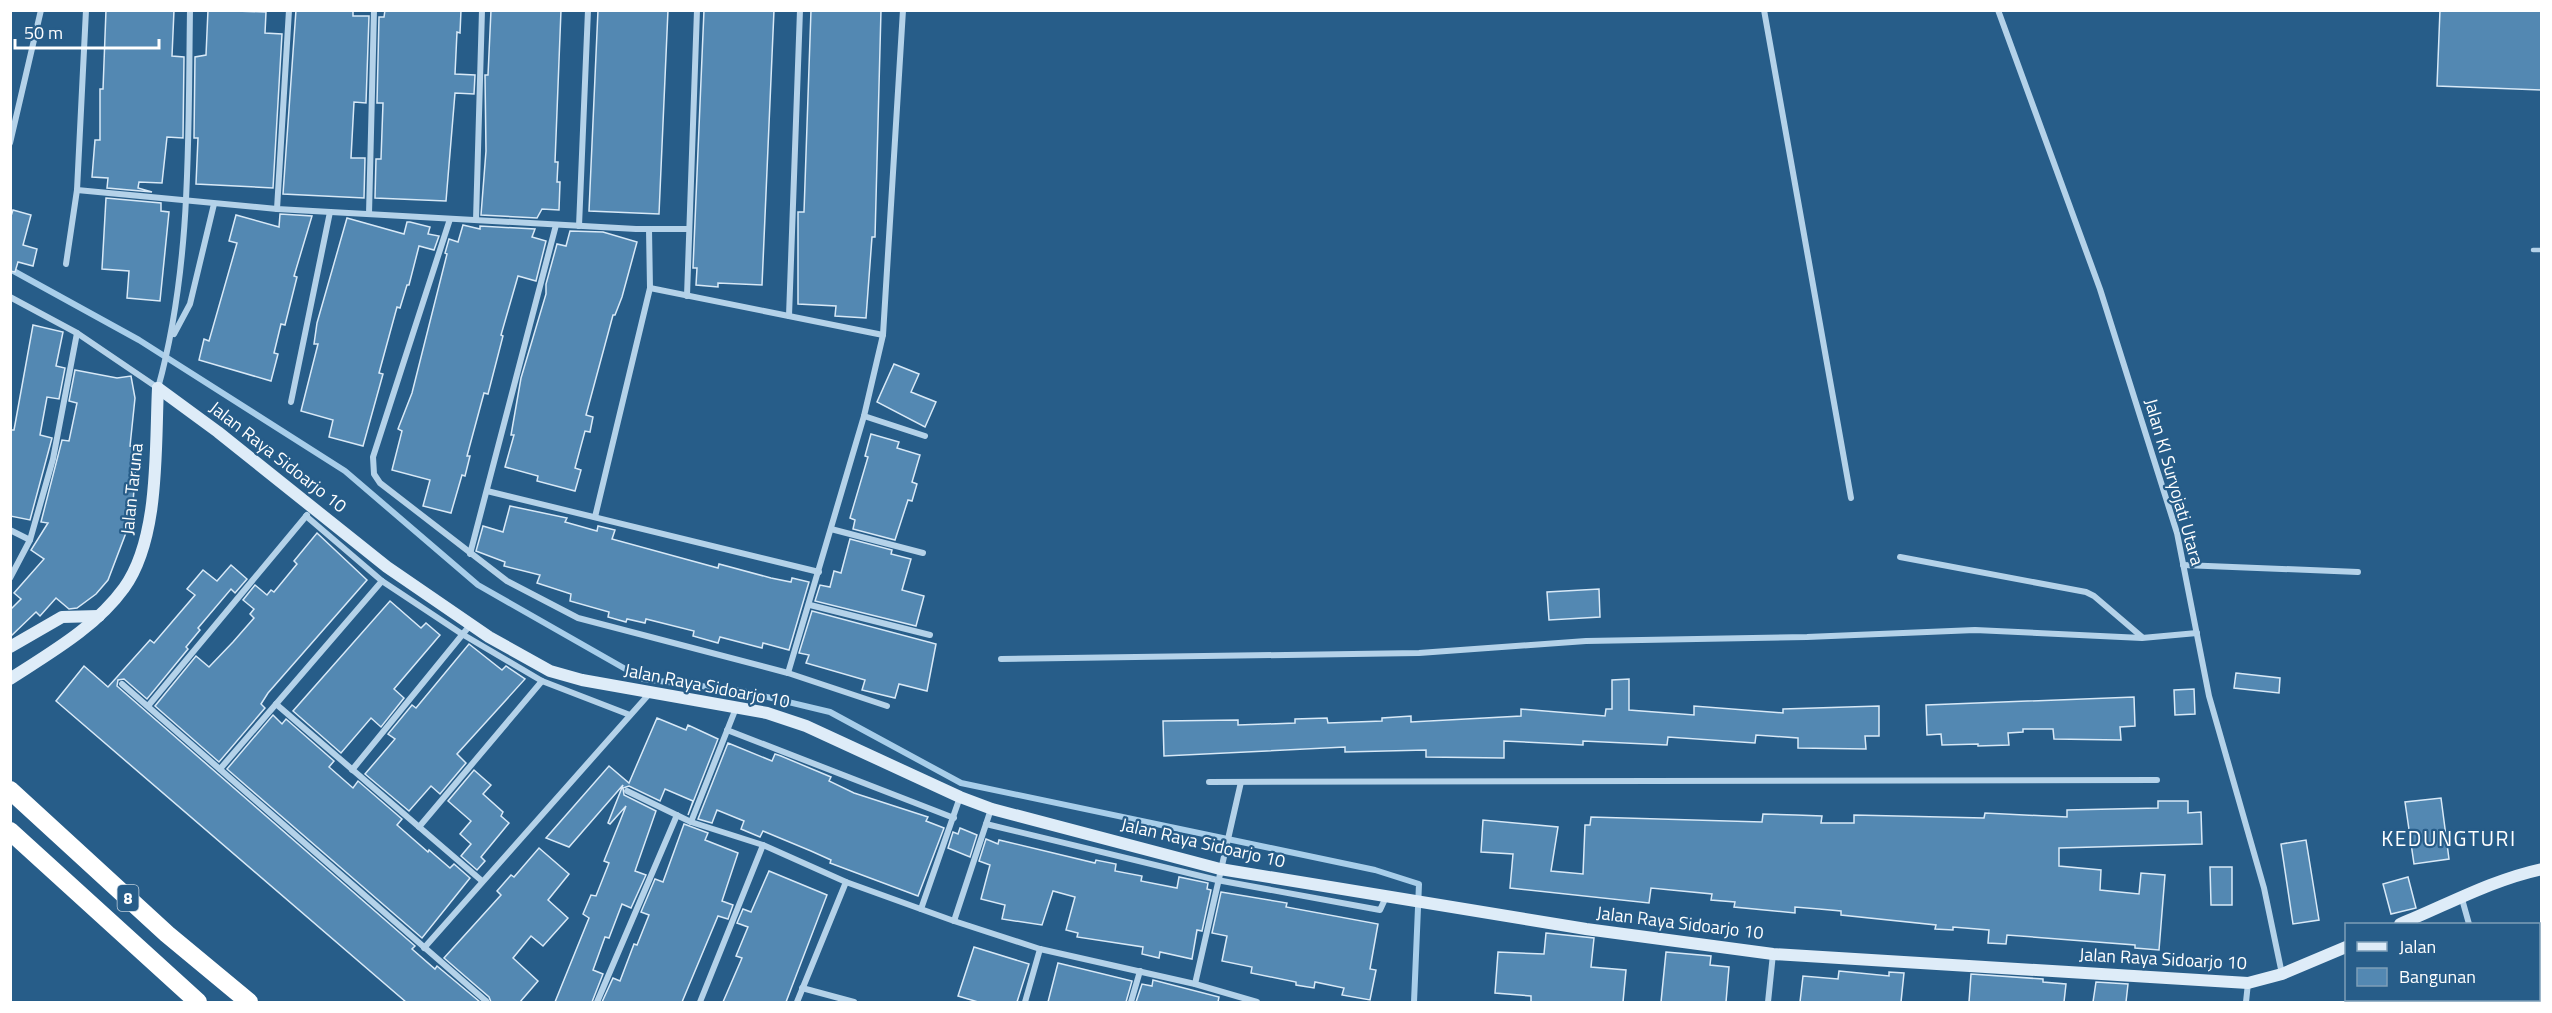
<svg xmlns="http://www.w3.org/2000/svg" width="2552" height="1013" font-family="'Titillium Web',sans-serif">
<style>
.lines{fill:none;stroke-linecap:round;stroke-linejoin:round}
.stream{stroke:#a8ceea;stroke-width:6}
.building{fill:#5388b2;stroke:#d8e9f7;stroke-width:1.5}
.lane{stroke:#b4d2e9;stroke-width:4.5}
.street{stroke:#b4d2e9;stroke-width:6}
.secondary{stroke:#deecf8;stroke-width:12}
.highway{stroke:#fff;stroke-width:18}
.labels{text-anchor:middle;stroke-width:4.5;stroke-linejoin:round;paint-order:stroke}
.shield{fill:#275d89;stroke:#becedc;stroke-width:1.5}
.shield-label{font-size:16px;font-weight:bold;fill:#fff}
.street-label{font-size:18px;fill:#fff;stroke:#275d89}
.quarter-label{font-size:21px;letter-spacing:1.5px;fill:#fff;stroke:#275d89}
</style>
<rect width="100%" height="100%" fill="#275d89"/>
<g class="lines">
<!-- stream -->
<polyline class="stream" points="10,269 139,340 345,471 478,585 643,679 742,691 830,712 961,783 1375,870 1419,884 1414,1002"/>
</g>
<!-- building -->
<g class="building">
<polygon points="106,10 174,10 172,56 184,57 183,138 167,137 162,183 139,182 138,188 152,192 107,188 108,178 92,177 95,140 100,140 100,89 103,89"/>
<polygon points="208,10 266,12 265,33 282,34 273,188 196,184 198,138 194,138 195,57 206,55"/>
<polygon points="296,10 353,10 353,16 369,16 366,103 354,102 351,158 365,158 364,198 283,194"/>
<polygon points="385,10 461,10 460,33 457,32 455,74 475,75 474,94 455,93 446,201 375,198 376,159 381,159 383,103 377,103 379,17 384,17"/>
<polygon points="491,10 561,10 555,162 558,162 557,182 560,182 559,210 542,209 537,218 481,215 486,151 485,75 488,75"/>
<polygon points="598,10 668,10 659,214 589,211"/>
<polygon points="704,10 774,10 762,285 718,283 718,287 696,285 697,268 693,268"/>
<polygon points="811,10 881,10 875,237 872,237 866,318 835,316 836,306 798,304 798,212 804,212"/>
<polygon points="2440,10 2541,10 2541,90 2437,86"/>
<polygon points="106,198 161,203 161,211 169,212 160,301 127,298 129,271 102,269"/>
<polygon points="13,210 31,215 23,245 37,249 33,266 18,262 15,272 10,271 10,219"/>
<polygon points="280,214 312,216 294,276 297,277 285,325 281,324 274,353 278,354 271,381 199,360 204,339 209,341 237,243 229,241 236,215 279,227"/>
<polygon points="347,218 404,234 407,222 410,222 430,227 428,234 439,236 434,250 419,246 409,285 407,285 400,308 397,307 379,373 383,374 363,446 329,437 333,420 301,411 318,344 314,344 317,323"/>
<polygon points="463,225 480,229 480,226 535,229 532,237 546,241 536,281 518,276 501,335 503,336 488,394 484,393 467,456 470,456 465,476 462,475 451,513 423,506 430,480 392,470 402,431 398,429 412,393 447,254 445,253 449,239 458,242"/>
<polygon points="570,231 603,232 637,242 622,297 615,315 613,315 586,415 593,417 590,432 585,431 575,468 581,470 575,491 537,481 538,476 505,467 514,435 511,435 521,378 546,294 546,284 557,244 566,246"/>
<polygon points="33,325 63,332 56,366 65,368 59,399 47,397 40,435 52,438 30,520 10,516 10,430 14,430"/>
<polygon points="894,364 919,374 911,392 936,402 925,427 877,402"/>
<polygon points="75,370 117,378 131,376 135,398 130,446 137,447 132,517 108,580 96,594 77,608 69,609 56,598 40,616 36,612 10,637 10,610 21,599 14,593 44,559 31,550 48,523 41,522 62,440 69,441 77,403 69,401"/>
<polygon points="871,434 899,442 897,448 920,455 912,482 917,484 912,501 908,500 895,540 853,529 855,520 850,518 868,457 865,456"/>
<polygon points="510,506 567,518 565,522 597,531 598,526 615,530 612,539 718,568 719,564 771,578 791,582 792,578 809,582 789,650 763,643 762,648 720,637 718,643 693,636 694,631 646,619 645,623 627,619 626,622 608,617 609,612 570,601 571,594 537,583 540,575 504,566 505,562 476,551 483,526 503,532"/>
<polygon points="317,533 367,580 268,693 261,704 265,708 219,762 155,706 196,656 209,667 233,642 254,618 250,614 254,609 243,600 255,585 267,595 271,590 274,592 297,564 294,561"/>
<polygon points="850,539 892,550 891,554 911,559 902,590 924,596 916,626 815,601 820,585 830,587 834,571 841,573"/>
<polygon points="231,565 247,579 235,593 231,589 198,628 200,630 186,647 188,649 147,699 124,679 118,680 117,686 415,946 412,949 435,969 437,966 480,1002 406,1002 56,701 84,666 108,687 150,640 154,643 195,595 187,589 203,570 217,581"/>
<polygon points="1599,589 1600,617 1549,620 1547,592"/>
<polygon points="390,601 421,628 426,623 440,635 394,689 404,698 381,727 371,718 341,753 293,711"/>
<polygon points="812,611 936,644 927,691 899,684 895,698 862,690 865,680 806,663 809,655 799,653"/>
<polygon points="469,644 502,670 506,666 525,679 457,754 466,763 440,794 431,786 409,811 365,774 395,739 388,734 412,705 416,708"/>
<polygon points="2236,673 2280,678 2279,693 2234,688"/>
<polygon points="1629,679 1629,710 1694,715 1694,706 1783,713 1783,709 1879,706 1879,736 1865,736 1866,749 1798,748 1798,738 1756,735 1755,743 1668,737 1667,745 1583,741 1583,745 1504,741 1504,758 1426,757 1426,750 1345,752 1345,747 1164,756 1163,721 1238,720 1238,725 1295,723 1295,719 1327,718 1328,723 1382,721 1382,718 1411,716 1411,722 1521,716 1521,709 1605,716 1606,709 1612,709 1612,680"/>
<polygon points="2194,689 2195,714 2175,715 2174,690"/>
<polygon points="2134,697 2135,726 2120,727 2121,740 2054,739 2053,729 2023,729 2023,732 2008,733 2009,745 1978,746 1978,744 1942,745 1941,734 1927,735 1926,705"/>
<polygon points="273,715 282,724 286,719 334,761 329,767 353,788 358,781 402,819 397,825 428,852 429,850 450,868 454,864 470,878 422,938 227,769"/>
<polygon points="657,718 686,730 688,725 718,739 688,815 693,801 665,789 660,801 629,786 623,788 624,795 656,811 635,871 646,875 631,908 622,904 609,938 605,937 593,970 603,974 592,1002 555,1002 589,918 583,914 591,895 596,896 609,863 604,861 626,806 610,824 608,823 623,785 569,847 546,838 609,766 629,783"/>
<polygon points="728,743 772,761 775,754 781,756 831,777 829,781 854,793 928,817 926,821 944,828 918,896 830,863 831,860 811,851 763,831 760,837 741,829 744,821 717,810 712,823 698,819"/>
<polygon points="474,770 491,785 483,794 503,812 501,816 509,823 481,857 485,861 477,870 461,856 471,844 460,834 471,821 448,801"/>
<polygon points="2441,798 2449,859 2414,864 2405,802"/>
<polygon points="2158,801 2188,801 2188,813 2201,812 2202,844 2059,848 2059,866 2101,870 2100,890 2139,894 2141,873 2165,875 2159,950 2135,948 2135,945 2007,935 2006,944 1988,943 1989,930 1953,927 1953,930 1935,929 1936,925 1841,915 1841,911 1819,909 1795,907 1795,913 1734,907 1735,902 1711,900 1712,894 1651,888 1649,903 1510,888 1513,854 1481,852 1483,820 1558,827 1551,871 1583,874 1585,825 1590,825 1591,817 1762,822 1763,814 1796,815 1822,816 1821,823 1854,823 1854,815 1984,818 1985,813 2067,817 2067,810 2158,808"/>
<polygon points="684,824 708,833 705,840 738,853 722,901 733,905 728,919 718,916 682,1002 602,1002 613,978 620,981 634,944 637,945 649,915 641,912 655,879 663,882"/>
<polygon points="960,828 977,835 970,857 948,848 953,832 958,834"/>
<polygon points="986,839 998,844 999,840 1095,863 1096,860 1116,864 1115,871 1142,876 1141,881 1177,888 1179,877 1208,883 1207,889 1211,890 1202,931 1197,930 1192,959 1160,952 1159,958 1142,954 1143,947 1077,937 1078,933 1066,930 1075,897 1053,891 1042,925 1002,919 1005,905 981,899 990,865 979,861"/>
<polygon points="2306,840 2319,920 2293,924 2281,844"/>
<polygon points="539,848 569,874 548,900 568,918 543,946 531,936 513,958 538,981 520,1002 491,1002 489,997 444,958 501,895 497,891 511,875 514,877"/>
<polygon points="2210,867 2232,867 2232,905 2211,905"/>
<polygon points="769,871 827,895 786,1002 723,1002 742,958 736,956 748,927 737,923 743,909 751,912"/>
<polygon points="2408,877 2416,908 2391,914 2383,884"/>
<polygon points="1221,892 1287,903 1286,907 1378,924 1370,969 1376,970 1370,1000 1342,995 1344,988 1315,982 1314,988 1296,985 1296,982 1251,973 1252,967 1222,961 1227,936 1212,933"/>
<polygon points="1546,933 1594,938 1591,967 1626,970 1623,1002 1531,1002 1531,996 1495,993 1498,952 1544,954"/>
<polygon points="974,947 1029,964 1017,1002 978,1002 958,996"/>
<polygon points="1666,952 1711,956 1710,965 1729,967 1726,1002 1661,1002"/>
<polygon points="1058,963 1132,981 1126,1002 1048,1002"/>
<polygon points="1839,971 1889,976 1889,972 1904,973 1901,1002 1800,1002 1803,976 1838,979"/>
<polygon points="1971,974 2043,979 2043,982 2066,984 2064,1002 1969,1002"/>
<polygon points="1153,980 1219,997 1218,1002 1136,1002 1142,984 1152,986"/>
<polygon points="2096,982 2128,984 2126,1002 2093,1002"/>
</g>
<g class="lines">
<!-- lane -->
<polyline class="lane" points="2533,250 2542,250"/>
<!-- street -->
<g class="street">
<polyline points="1764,10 1851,498"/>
<polyline points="1998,10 2100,289 2177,533 2209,696 2264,888 2282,974"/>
<polyline points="10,143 41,10"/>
<polyline points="77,190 277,209 636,229 689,229"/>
<polyline points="277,209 289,10"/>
<polyline points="369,214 374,10"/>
<polyline points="450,219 373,457 374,474 380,483 507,581 578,618 788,673 887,706"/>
<polyline points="476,220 482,10"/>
<polyline points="579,226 588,10"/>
<polyline points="66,264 77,190 86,10"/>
<polyline points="650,288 883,335"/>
<polyline points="687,296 697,10"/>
<path d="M 10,297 L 77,333 L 158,388 C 192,266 188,136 190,10"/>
<polyline points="789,316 800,10"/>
<polyline points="174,334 190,304 214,204"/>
<polyline points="291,402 330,212"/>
<polyline points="864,416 925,436"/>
<polyline points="487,491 819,572"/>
<polyline points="306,516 382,581 462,634 542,681 630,715"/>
<polyline points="595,517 650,288 649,229"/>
<polyline points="831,529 923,553"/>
<polyline points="10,530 30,540"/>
<polyline points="470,554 556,225"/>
<polyline points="1900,557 2086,592 2094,596 2142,637"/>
<polyline points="2183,565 2358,572"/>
<polyline points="10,578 30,540 53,459 77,333"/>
<polyline points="810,605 930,635"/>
<polyline points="1001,659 1419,653 1586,641 1807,637 1975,630 2142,638 2197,633"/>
<polyline points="788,673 864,416 883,335 903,10"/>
<polyline points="122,684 486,1001"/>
<polyline points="276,704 482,881"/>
<polyline points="148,706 307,515"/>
<polyline points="727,730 954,818"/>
<polyline points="220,769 382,581"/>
<polyline points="352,770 471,624"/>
<polyline points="1209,782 2157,780"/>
<polyline points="627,791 691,822 763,845 846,882 954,921 1040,949 1195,984 1257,1002"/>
<polyline points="691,822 736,708"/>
<polyline points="986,824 1217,880 1380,910 1386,897"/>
<polyline points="419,827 542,681"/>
<polyline points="2462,899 2469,924"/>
<polyline points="921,909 960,797"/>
<polyline points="954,921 991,809"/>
<polyline points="424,948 650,693"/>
<polyline points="1195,984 1241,782"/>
<polyline points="802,988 854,1002"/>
<polyline points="2491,1000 2492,1002"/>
<polyline points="597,1002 677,815"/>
<polyline points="700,1002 763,845"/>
<polyline points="797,1002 846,882"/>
<polyline points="1025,1002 1040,949"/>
<polyline points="1131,1002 1140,971"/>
<polyline points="1768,1002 1773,954"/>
<polyline points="2246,1002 2248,983"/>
</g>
<!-- secondary -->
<g class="secondary">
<polyline points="158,388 218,432 387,567 489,637 550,671 582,680 767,713 806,726 960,797 992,809 1220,869 1586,929 1773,954 2248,983 2282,974 2346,947"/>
<polyline points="10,647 62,617 99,616"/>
<path d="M 10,679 C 50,653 96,627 124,588 C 160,538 155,448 158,388"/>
<path d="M 2400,924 C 2447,905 2491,880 2542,869"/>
</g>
<!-- highway -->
<g class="highway">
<polyline points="10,790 167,934 249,1002"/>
<polyline points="10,831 198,1002"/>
</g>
</g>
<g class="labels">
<!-- shield labels -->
<rect class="shield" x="117.5" y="885" width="21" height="26" rx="4.5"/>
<g class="shield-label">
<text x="128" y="904">8</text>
</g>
<!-- street labels -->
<g class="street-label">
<text transform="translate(278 457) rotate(38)" y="6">Jalan Raya Sidoarjo 10</text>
<text transform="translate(2174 482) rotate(74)" y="6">Jalan KI Suryojati Utara</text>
<text transform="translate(132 489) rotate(-84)" y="6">Jalan Taruna</text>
<text transform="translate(707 686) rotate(11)" y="6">Jalan Raya Sidoarjo 10</text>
<text transform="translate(1203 843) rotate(13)" y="6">Jalan Raya Sidoarjo 10</text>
<text transform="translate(1680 923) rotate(7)" y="6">Jalan Raya Sidoarjo 10</text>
<text transform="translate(2163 959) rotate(3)" y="6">Jalan Raya Sidoarjo 10</text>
</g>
<!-- quarter labels -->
<g class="quarter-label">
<text x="2449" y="846">KEDUNGTURI</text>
</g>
</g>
<!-- border -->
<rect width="2552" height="1013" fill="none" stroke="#ffffff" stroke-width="24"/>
<!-- legend -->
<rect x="2345" y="923" width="195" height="78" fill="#275d89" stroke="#7d9eb8" stroke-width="1.5"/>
<rect x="2357" y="942" width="30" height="9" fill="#deecf8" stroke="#7d9eb8" stroke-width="1.5"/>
<text x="2399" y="953" font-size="18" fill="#ffffff">Jalan</text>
<rect x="2357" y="968" width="30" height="18" fill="#5388b2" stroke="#7d9eb8" stroke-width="1.5"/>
<text x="2399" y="983" font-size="18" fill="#ffffff">Bangunan</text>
<!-- scale -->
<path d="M15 39v9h144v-9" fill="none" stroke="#ffffff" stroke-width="3"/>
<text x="24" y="39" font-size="18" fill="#ffffff" stroke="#275d89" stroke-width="4.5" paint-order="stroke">50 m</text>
</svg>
